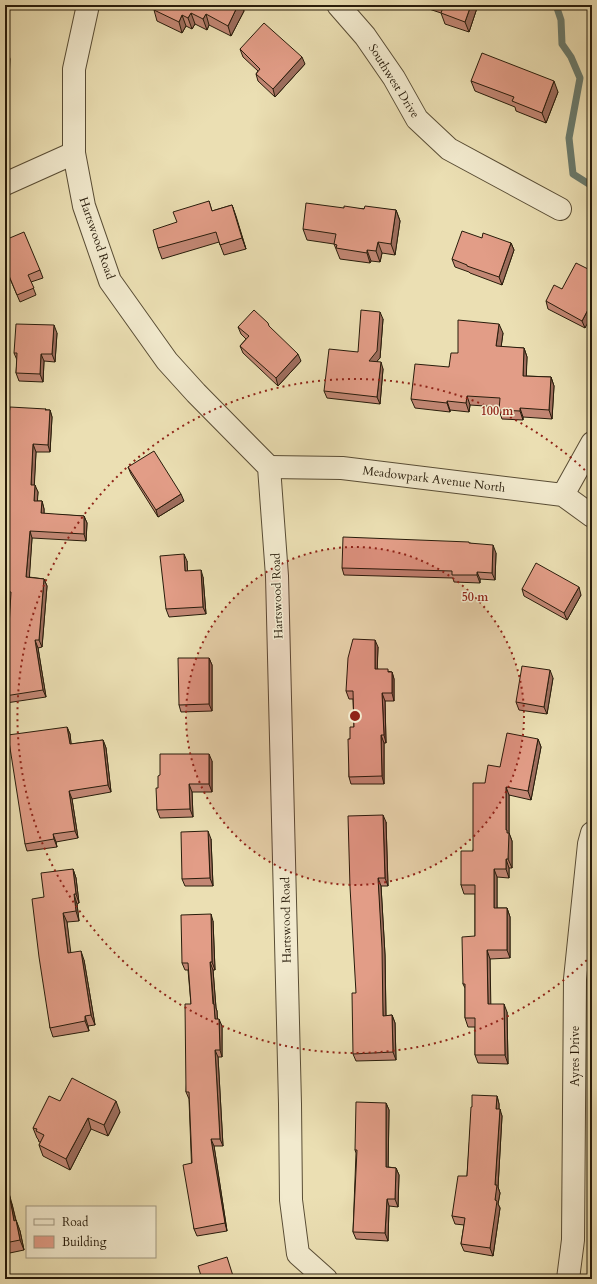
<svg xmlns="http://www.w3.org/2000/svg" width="597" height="1284" font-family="Cardo,serif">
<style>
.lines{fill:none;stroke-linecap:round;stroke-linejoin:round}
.stream{stroke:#6b7c6e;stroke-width:7}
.minor-casing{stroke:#594d35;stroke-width:24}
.minor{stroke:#f2eace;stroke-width:22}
.wall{fill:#c28774;stroke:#281c0b}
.shaded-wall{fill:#9e6e5e;stroke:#281c0b}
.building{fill:#e29d87;stroke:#281c0b}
.ring{fill:none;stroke:#8f2418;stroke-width:2;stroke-dasharray:2 4}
.labels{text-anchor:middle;stroke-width:3;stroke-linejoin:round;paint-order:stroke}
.street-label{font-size:12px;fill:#281c0b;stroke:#f2eace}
.centre{fill:#8f2418;stroke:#f2eace;stroke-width:2}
.ring-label{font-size:12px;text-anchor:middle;font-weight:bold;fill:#8f2418;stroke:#f2eace;stroke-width:3;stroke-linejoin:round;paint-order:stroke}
</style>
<rect width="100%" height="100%" fill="#ebdfb3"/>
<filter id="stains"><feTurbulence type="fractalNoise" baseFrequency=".005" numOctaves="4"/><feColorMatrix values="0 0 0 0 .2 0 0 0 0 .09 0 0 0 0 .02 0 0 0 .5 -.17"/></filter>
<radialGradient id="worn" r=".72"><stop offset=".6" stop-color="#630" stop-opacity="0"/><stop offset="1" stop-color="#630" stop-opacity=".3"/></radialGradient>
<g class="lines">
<!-- stream -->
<polyline class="stream" points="556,5 561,20 562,44 571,57 580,78 569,138 573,174 592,186"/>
<defs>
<g id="minor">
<polyline points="88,5 74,69 74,153 84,206 110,281 167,361 196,393 269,467 277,576 290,1104 291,1200 298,1254 326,1279"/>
<polyline points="338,5 365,36 394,78 417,119 449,149 560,209"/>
<polyline points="5,184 74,153"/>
<polyline points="269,467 342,468 563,495 592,516"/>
<polyline points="563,495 592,443"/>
<polyline points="568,1279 573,1240 575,979 589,844 592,833"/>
</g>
</defs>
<!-- minor casing -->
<use href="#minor" class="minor-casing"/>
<!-- minor -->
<use href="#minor" class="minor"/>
</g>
<!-- wall -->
<g class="wall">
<polygon points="156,5 242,5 244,11 231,36 209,25 207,30 195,24 192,29 186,26 182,33 157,21 154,10"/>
<polygon points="422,5 478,5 469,32 445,24 441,13 423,7"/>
<polygon points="240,49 305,64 275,97 258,81 256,74 258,71 243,57"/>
<polygon points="471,81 558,92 546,123 516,111 515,107 475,91"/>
<polygon points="209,201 212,211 232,205 246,249 224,255 219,242 162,259 158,248 177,222"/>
<polygon points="344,208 396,210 400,221 395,255 382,253 380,262 371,261 370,263 340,259 334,244 307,240 303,229"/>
<polygon points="482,238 511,243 514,250 502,285 470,273 469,272 455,267 452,259"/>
<polygon points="5,240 40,270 43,278 31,282 36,295 20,302 5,267"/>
<polygon points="592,271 585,328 548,309 546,301 562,289"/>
<polygon points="383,319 380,358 377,361 383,369 380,404 327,398 324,391 358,352"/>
<polygon points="238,327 301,361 278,386 243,353 240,346 246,339 241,334"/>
<polygon points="57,333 55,362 44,361 43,382 19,381 16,373 17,360 14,353"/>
<polygon points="503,333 501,347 524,348 527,357 526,376 551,377 554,386 552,419 523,417 523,420 502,419 499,410 499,407 470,405 469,412 450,410 450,412 415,408 411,399 449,367 458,353"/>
<polygon points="46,409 46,410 50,410 52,417 50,452 36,452 34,485 38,492 37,501 42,501 44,509 44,514 84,516 87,523 86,541 32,538 29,577 44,579 47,586 42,647 38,648 46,697 6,703 5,700 5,628 9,627 11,599 5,598 5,423 8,423"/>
<polygon points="128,467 184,501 158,517 131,474"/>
<polygon points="470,543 496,553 495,580 480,579 480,583 454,582 453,578 344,575 342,568"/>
<polygon points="187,561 187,571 203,577 206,614 169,617 166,609"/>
<polygon points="522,589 581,595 567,620 524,596"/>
<polygon points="378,647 377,669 392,672 394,679 394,701 385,701 386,743 384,743 384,784 351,784 349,777 350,739 354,727 353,699 349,699 346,691"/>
<polygon points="209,658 212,665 212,711 181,712 179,705"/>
<polygon points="553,678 547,714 519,710 516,702"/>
<polygon points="67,727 70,734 71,744 103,740 106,748 111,792 72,799 78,838 56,842 57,847 27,851 25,844"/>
<polygon points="538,739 541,747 531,800 509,795 509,833 512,841 512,868 509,868 509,878 497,877 497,908 507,908 510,917 510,958 490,959 490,1004 507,1012 508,1064 478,1063 475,1055 475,1027 468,1027 465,1018 465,988 463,984 475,936 475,894 464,894 461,885 473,851 485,783 500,767"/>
<polygon points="212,761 212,792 192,792 193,817 160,818 157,810 158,788"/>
<polygon points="386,822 388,886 381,886 385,955 386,1016 392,1015 395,1023 396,1060 356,1061 353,1054"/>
<polygon points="211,839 213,886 185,886 182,879"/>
<polygon points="73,869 76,878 79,903 77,904 79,921 67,922 70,953 84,960 95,1025 88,1026 89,1031 53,1037 50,1028 44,897"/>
<polygon points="213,921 215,970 213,970 216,1008 217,1011 217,1019 222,1026 222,1057 218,1057 223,1146 214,1146 227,1231 197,1236 194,1229 189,1099 186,1092 191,1004 188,970 185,970 182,963"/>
<polygon points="497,1096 499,1104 499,1109 502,1116 498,1187 500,1193 498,1204 500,1208 493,1256 464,1251 461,1244 464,1225 455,1224 452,1216 467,1176 472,1107"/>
<polygon points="60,1101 120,1112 108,1136 91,1129 70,1170 43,1156 39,1145 41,1142 39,1142 38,1139 37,1138 33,1128"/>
<polygon points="386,1103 389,1110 388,1167 396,1168 399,1175 398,1207 389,1206 388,1241 356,1239 353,1232 356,1153 355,1150"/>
<polygon points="5,1194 12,1204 16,1220 20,1231 24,1250 5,1254"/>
</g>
<!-- shaded-wall -->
<g class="shaded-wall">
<polygon points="238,5 242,5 244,11 231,36 228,26"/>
<polygon points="471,5 478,5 469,32 465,22"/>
<polygon points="191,13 195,24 192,29 188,18"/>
<polygon points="206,14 209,25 207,30 203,19"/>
<polygon points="182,15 186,26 182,33 179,22"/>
<polygon points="8,52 10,59 7,122 5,117 5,95"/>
<polygon points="302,57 305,64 275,97 273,89"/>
<polygon points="554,81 558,92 546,123 542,113"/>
<polygon points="232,205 236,216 246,249 242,238"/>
<polygon points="396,210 400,221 395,255 391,244"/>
<polygon points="378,242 382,253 380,262 376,251"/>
<polygon points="511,243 514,250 502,285 499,277"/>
<polygon points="367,250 371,261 370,263 367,253"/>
<polygon points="592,302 592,315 585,328 582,321"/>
<polygon points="380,312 383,319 380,358 371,368 369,361"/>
<polygon points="499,324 503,333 500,355 496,346"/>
<polygon points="54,325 57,333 55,362 52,354"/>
<polygon points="524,348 527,357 526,385 523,376"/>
<polygon points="41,354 44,361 43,382 40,374"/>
<polygon points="298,354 301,361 278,386 276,378"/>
<polygon points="381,362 383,369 380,404 377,397"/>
<polygon points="551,377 554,386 552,419 549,410"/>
<polygon points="467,396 470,405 469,412 466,403"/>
<polygon points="447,401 450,410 450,412 447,403"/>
<polygon points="520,408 523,417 523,420 520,411"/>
<polygon points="50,410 52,417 50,452 48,445"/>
<polygon points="33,444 36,452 34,492 31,485"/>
<polygon points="35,485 38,492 37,508 34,501"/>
<polygon points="181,494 184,501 158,517 156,510"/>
<polygon points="42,501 44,509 44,521 41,513"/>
<polygon points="84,516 87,523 86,541 84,534"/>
<polygon points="30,531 32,538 29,584 26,577"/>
<polygon points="493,545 496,553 495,580 492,573"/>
<polygon points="184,554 187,561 188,578 185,571"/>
<polygon points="201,570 203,577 206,614 203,607"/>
<polygon points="477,572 480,579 480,583 477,575"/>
<polygon points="44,579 47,586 42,647 39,640"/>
<polygon points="579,587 581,595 567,620 564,613"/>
<polygon points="35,640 38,648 46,697 43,690"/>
<polygon points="375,640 378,647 377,676 375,669"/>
<polygon points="209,658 212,665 212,711 209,704"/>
<polygon points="550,670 553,678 547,714 544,707"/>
<polygon points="392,672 394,679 394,701 392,693"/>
<polygon points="382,693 385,701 386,743 384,735"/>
<polygon points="67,727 70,734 72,751 70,744"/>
<polygon points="381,735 384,743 384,784 382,776"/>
<polygon points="538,739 541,747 531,800 528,791"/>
<polygon points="103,740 106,748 111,792 108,785"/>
<polygon points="209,754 212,761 212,792 209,784"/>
<polygon points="189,784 192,792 193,817 190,809"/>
<polygon points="506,787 509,795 509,835 509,833 512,841 512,868 508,859 506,830"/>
<polygon points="69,791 72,799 78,838 75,831"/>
<polygon points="383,815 386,822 388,886 385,878"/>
<polygon points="208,831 211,839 213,886 210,878"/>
<polygon points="53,834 56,842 57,847 54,839"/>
<polygon points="506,859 509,868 509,878 506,869"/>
<polygon points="73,869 76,878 79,903 76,894"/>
<polygon points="494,869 497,877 497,917 494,908"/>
<polygon points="378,878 381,886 385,955 386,1023 383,1016"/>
<polygon points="74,894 77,904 79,921 76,911"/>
<polygon points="507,908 510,917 510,958 507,950"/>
<polygon points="63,913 67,922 72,962 68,953"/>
<polygon points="211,914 213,921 215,970 212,962"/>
<polygon points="487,950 490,959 491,1012 488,1004"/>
<polygon points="81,951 84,960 95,1025 91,1015"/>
<polygon points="210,962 213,970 216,1008 217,1011 218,1026 215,1019"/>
<polygon points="504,1004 507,1012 508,1064 505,1055"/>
<polygon points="392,1015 395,1023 396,1060 393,1052"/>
<polygon points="85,1016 88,1026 89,1031 85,1021"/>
<polygon points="219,1019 222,1026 222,1057 220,1050"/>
<polygon points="215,1050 218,1057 223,1146 220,1139"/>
<polygon points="497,1096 499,1104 499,1116 496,1109"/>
<polygon points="116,1101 120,1112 108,1136 104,1125"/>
<polygon points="386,1103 389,1110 388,1175 386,1167"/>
<polygon points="500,1109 502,1116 498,1187 500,1193 498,1204 500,1208 493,1256 490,1248 495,1200 495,1185"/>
<polygon points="88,1118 91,1129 70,1170 66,1159"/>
<polygon points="211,1139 214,1146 227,1231 225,1223"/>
<polygon points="396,1168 399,1175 398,1207 395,1199"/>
<polygon points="9,1193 12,1204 18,1231 14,1221"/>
<polygon points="387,1199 389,1206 388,1241 385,1233"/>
<polygon points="16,1220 20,1231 24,1250 20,1240"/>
</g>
<!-- building -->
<g class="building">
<polygon points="156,5 238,5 228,26 206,14 203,19 191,13 188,18 182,15 179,22 154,10"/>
<polygon points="444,5 471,5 465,22 441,13"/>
<polygon points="264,23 302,57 273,89 256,74 260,69 240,49"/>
<polygon points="5,52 8,52 5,95"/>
<polygon points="482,53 554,81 542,113 512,101 514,97 471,81"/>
<polygon points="209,201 212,211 232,205 242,238 220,245 216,232 158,248 153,230 177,222 173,212"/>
<polygon points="306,203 344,208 344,206 364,209 365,206 396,210 391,244 378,242 376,251 367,250 367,253 336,248 337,245 334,244 336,234 303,229"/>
<polygon points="462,231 482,238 483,233 511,243 499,277 467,266 467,265 452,259"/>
<polygon points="24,232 40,270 28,275 34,288 17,295 5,266 5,240"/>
<polygon points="576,263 592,271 592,302 582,321 546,301 554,285 562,289"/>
<polygon points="254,310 268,323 269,326 298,354 276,378 240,346 249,336 238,327"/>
<polygon points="361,310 380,312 377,351 369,361 381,362 377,397 324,391 329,349 358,352"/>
<polygon points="458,320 499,324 496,346 524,348 523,376 551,377 549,410 520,408 520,411 499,410 500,398 467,396 466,403 447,401 447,403 411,399 415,364 449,367 451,353 458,353"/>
<polygon points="16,324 54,325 52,354 41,354 40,374 16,373 17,353 14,353"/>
<polygon points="10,407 46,409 45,410 50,410 48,445 33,444 31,485 35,485 34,501 42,501 41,513 84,516 84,534 30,531 26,577 44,579 39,640 35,640 43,690 5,696 5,628 9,627 11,592 5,591 5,423 8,423"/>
<polygon points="154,451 181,494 156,510 128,467"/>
<polygon points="343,537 469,542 469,543 493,545 492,573 477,572 477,575 452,575 452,571 342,568"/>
<polygon points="184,554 185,571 201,570 203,607 166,609 160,556"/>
<polygon points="536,563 579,587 564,613 522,589"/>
<polygon points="353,639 375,640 375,669 388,669 388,672 392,672 392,693 382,693 384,735 381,735 382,776 349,777 348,739 350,739 350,727 354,727 353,691 346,691 348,658"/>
<polygon points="178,658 209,658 209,704 179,705"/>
<polygon points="522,666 550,670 544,707 516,702"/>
<polygon points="67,727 70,744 103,740 108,785 69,791 75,831 53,834 54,839 25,844 8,735"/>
<polygon points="507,733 538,739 528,791 506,787 506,830 507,830 507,833 509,833 508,859 506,859 506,869 494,869 494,908 507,908 507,950 487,950 488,1004 504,1004 505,1055 475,1055 475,1018 465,1018 465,984 463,984 462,937 475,936 475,885 461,885 461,851 473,851 473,783 485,783 488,765 500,767"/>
<polygon points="160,754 209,754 209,784 189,784 190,809 157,810 156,788 158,788 158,776 160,775"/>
<polygon points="383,815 385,878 378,878 382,948 383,1016 392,1015 393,1052 353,1054 352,993 356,993 350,887 348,816"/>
<polygon points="208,831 210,878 182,879 181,832"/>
<polygon points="73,869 76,894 74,894 76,911 63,913 68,953 81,951 91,1015 85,1016 85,1021 50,1028 39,957 32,899 44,897 41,873"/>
<polygon points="211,914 212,962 210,962 213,1004 214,1004 215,1019 219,1019 220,1050 215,1050 220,1139 211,1139 225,1223 194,1229 183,1165 192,1163 189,1092 186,1092 185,1004 191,1004 188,963 182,963 181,915"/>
<polygon points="72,1078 116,1101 104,1125 88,1118 66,1159 39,1145 44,1135 36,1131 37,1129 33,1128 49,1096 60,1101"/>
<polygon points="472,1095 497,1096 496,1109 500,1109 495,1185 497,1185 495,1200 497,1201 490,1248 461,1244 465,1218 452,1216 458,1176 467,1176 471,1107 472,1107"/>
<polygon points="356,1102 386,1103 386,1167 396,1168 395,1199 387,1199 385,1233 353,1232 357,1150 355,1150"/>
<polygon points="9,1193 14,1221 16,1220 20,1240 5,1243 5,1194"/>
<polygon points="227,1257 234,1279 202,1279 198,1266"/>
</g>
<!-- distance rings -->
<circle cx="355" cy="716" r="169" fill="#8f2418" fill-opacity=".12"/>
<g class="ring">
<circle cx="355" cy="716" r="169"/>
<path d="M591 956A337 337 0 1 1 591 476"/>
</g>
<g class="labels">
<!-- street labels -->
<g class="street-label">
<text transform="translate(394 81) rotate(58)" y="4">Southwest Drive</text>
<text transform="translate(97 238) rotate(71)" y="4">Hartswood Road</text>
<text transform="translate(434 479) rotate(7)" y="4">Meadowpark Avenue North</text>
<text transform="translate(277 596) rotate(-92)" y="4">Hartswood Road</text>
<text transform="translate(286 920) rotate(-91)" y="4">Hartswood Road</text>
<text transform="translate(575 1056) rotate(-90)" y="4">Ayres Drive</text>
</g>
</g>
<circle cx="355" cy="716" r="6" class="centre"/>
<g class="ring-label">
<text x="497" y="415">100 m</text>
<text x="475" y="601">50 m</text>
</g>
<!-- margin -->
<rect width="597" height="1284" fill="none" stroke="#ebdfb3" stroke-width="20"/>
<rect x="6" y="6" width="585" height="1272" fill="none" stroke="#281c0b" stroke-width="2"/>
<rect x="10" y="10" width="577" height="1264" fill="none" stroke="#281c0b"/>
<!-- legend -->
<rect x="26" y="1206" width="130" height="52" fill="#f2eace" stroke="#a19880"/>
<rect x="34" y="1219" width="20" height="6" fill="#f2eace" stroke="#a19880"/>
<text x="62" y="1226" font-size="12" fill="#281c0b">Road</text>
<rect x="34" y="1236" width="20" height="12" fill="#e29d87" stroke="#a19880"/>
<text x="62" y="1246" font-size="12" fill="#281c0b">Building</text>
<rect width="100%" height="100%" filter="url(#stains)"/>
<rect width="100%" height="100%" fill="url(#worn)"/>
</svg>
